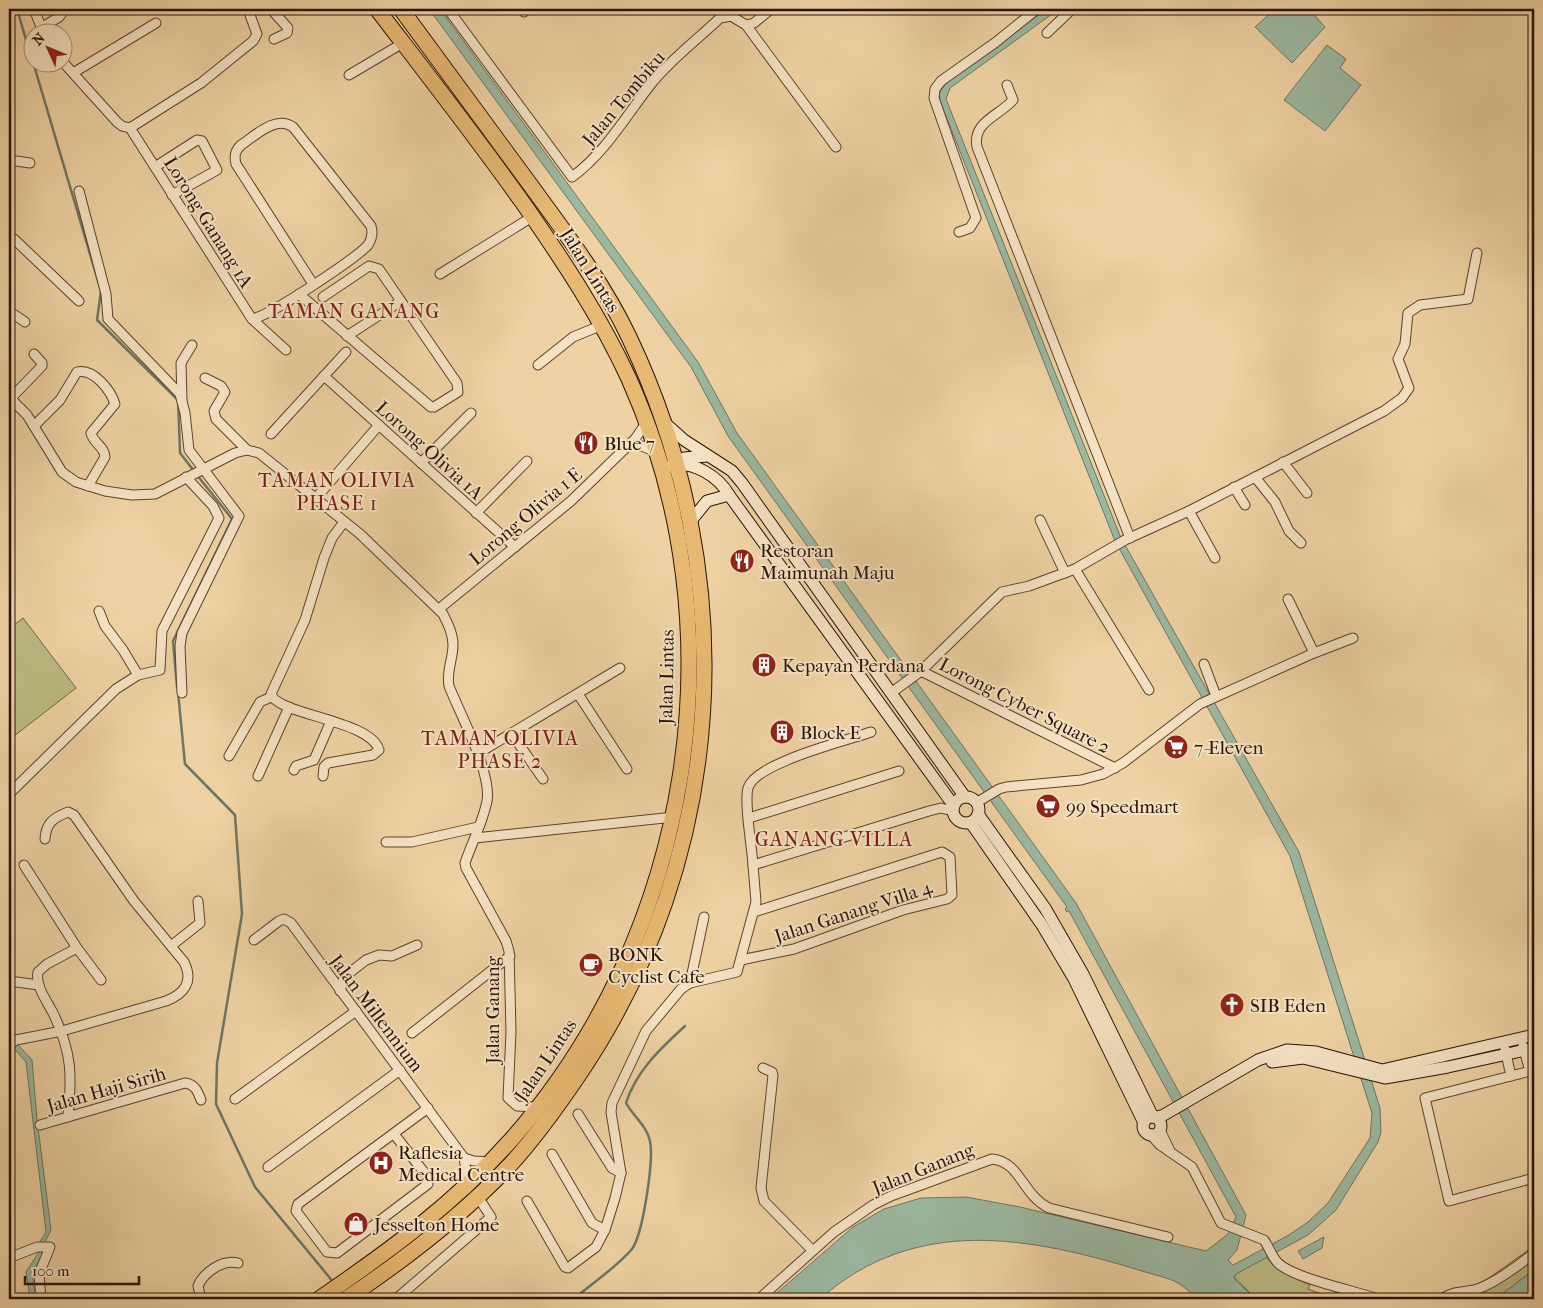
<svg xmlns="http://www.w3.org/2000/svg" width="1543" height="1308" font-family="'IM FELL French Canon',serif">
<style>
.green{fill:#bcbb83;stroke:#726646}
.water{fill:#9bb8a1;stroke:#6d7664}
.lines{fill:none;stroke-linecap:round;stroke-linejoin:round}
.stream{stroke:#6d7664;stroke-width:2.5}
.street-casing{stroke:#5a422f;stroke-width:11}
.secondary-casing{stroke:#281208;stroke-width:13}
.highway-casing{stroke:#281208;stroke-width:17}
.street{stroke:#f5e2c3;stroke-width:9}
.secondary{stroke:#f5e2c3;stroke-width:11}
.highway{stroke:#e8b972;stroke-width:15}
.labels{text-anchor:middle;stroke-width:4;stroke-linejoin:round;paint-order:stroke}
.street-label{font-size:19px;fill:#281208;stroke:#f5e2c3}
.poi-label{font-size:19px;fill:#281208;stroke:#f5e2c3;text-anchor:start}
.neighbourhood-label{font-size:20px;letter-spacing:1px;fill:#7a1f14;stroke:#f5e2c3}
</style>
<rect width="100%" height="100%" fill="#efd2a3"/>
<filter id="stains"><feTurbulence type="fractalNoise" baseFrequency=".004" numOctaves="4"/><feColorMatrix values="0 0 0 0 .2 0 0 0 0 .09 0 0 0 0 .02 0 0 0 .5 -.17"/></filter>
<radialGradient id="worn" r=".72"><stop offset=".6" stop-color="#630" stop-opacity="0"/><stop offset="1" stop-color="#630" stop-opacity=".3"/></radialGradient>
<!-- green -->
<g class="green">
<polygon points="23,618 76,688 9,740 9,629"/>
<polygon points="1534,1246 1534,1270 1495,1299 1448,1299 1489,1278"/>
<polygon points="1266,1257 1278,1269 1310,1285 1308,1289 1333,1298 1337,1290 1371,1299 1256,1299 1234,1277 1238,1271"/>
</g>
<!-- water -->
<g class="water">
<path d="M 429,9 L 440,9 L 698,362 L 737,433 L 1076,903 L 1246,1215 L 1237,1250 L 1228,1260 L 1233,1265 L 1289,1235 L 1308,1222 L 1328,1203 L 1370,1138 L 1372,1113 L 1290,856 L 1115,541 L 940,101 L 939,93 L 947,82 L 1047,9 L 1059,9 L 950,88 L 946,99 L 1121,538 L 1299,852 L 1380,1108 L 1381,1132 L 1378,1142 L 1336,1210 L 1325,1220 L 1308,1235 L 1236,1274 L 1234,1277 L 1236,1281 L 1256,1299 C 1239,1299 1220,1302 1203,1299 C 1195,1298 1185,1287 1178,1283 C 1167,1277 1154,1275 1142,1271 C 1031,1237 916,1214 820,1299 L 770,1299 L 853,1227 L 884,1209 L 921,1198 L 966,1197 L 1020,1207 L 1206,1251 L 1228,1234 L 1236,1217 L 1069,911 L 1067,912 L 1065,909 L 1067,907 L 728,436 L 691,367 Z"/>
<polygon points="1275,9 1309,9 1325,27 1292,63 1255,27"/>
<polygon points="1327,45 1346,59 1340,68 1361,85 1325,131 1284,100"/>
<polygon points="9,1035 32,1060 37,1119 51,1230 45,1242 46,1250 32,1274 36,1299 30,1299 26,1272 40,1250 39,1243 46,1232 26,1062 9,1043"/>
<polygon points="1324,1237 1322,1248 1303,1259 1298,1251"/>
<polygon points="1534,1270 1534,1299 1495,1299"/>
</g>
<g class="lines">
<!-- stream -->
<g class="stream">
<polyline points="17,9 32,60"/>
<polyline points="33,62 101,291 97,320 178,400 180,453 194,471"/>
<polyline points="177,687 173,641 232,519 197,475"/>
<polyline points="178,692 185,764 235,815 242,914 217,1063 216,1104 255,1187 334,1283"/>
<path d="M 574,1299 C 592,1283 616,1268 632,1249 C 643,1234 654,1160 650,1141 C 647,1126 633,1116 626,1103 C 636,1071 661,1048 685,1026"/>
</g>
<defs>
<g id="street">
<polyline points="34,9 43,32"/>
<polyline points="271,9 288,28 287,33 274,39"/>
<path d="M 448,9 L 572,177 C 605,153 626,116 651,84 C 670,60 698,39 720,18 L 731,16 L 746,25 L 754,23 L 771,9"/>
<polyline points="523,9 524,12"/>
<polyline points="746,25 836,147"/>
<polyline points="41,28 59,17 65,9"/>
<polyline points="1047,33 1072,9"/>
<polyline points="62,61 117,122 122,126 130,128"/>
<polyline points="73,73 156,23"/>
<polyline points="349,75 403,43"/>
<path d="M 1007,85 L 1013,100 C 999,116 972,122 977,147 L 1130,538"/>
<path d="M 130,128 L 252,319 C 270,316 355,259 368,245 C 372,239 373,233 371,226 L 293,127 C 276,115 256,135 241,145 C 235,151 234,156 236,164 L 313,284"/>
<polyline points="130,128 201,83 253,41 257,34 250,15 251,9"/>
<polyline points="9,160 30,163"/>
<polyline points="155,167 197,140 202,141 217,170 172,195"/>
<polyline points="79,191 106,294 108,319 180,394 185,413 189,450 239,516 182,633 180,646 182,693"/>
<polyline points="959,232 970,228 976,218 934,98 935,89 941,81 996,42 1037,9"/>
<polyline points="9,238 14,239 79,301"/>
<polyline points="440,274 532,217"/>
<polyline points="299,294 431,407 434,407 458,392 457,383 379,269 369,266 323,297"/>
<polyline points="9,311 25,322"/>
<polyline points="252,319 286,350"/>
<polyline points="347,336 401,301"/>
<polyline points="538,365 573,337 595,328 601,322"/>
<polyline points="324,376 515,547"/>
<polyline points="205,378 221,386 225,392 214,411 216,419 247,450"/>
<path d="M 9,397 L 27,415 L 62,472 L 76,482 L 105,491 L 132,495 L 155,494 L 235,453 L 247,450 L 259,453 L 360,534 L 443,614 C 448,624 453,634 453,645 C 453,659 446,672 449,686 C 460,714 492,773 487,801 C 483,822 472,842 465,863 L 466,868 L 506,941 L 509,951 L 511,1032 L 508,1098 L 517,1106 L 536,1107"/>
<polyline points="11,398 42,366 42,363 34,354"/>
<polyline points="182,400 181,363 192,345"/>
<path d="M 34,426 L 60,400 L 77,372 C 94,368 111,391 115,404 L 91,433 C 93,443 105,447 105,457 L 88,486"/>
<polyline points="271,434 346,352"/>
<polyline points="630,445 642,446 656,452"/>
<polyline points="1283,462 1307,493"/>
<polyline points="421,463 471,413"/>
<polyline points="1255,477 1275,502 1289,531 1301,543"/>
<polyline points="1234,487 1245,505"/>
<polyline points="316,498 379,425"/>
<polyline points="1189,511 1215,558"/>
<polyline points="476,513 527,461"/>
<polyline points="1040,520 1065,573"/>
<polyline points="1075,569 1149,690"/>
<polyline points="1288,599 1314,653"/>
<polyline points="439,609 571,501 635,439 646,423"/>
<polyline points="99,611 105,626 123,650 138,675"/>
<polyline points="1204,664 1216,696"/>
<polyline points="921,671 1115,768"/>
<polyline points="891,693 921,671 1002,592 1029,586 1075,569 1125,540 1189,511 1384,411 1402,398 1409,388 1398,359 1405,344 1408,313 1420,305 1468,299 1477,253"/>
<polyline points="578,694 627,769"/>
<polyline points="512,734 543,779"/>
<polyline points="477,754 620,668"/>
<polyline points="229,756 260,702 271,697"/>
<polyline points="294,770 296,766 314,760 331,721"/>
<polyline points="258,776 289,707"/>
<path d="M 323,776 L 324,767 L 328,763 L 373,755 L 379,750 C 371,720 277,715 271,694 L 305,620 L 324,558 L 332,538 L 344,522"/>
<polyline points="9,794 116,689 138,675 160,670 162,631 219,518 213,506 186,477"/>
<polyline points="976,803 999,789 1006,787 1081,780 1103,774 1123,763 1200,704 1314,653 1353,638"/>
<polyline points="749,818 899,771"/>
<polyline points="475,838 674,817"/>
<polyline points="386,842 412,842 478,827"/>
<polyline points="24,865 77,948"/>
<path d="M 753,865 C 752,847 744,804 748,788 C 755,763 846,741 871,732"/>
<polyline points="254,940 279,921 284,919 291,923 464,1158 466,1170 463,1186"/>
<polyline points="171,946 200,923 198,901"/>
<polyline points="741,960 794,949 903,910 947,899 952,895 950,857 942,852 754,912"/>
<polyline points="9,981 39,985"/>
<polyline points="690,983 704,917"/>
<polyline points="340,991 344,977 366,960 379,955 392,956 417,945"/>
<polyline points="412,1033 510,956"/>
<path d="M 9,1045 L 16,1040 L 62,1031 L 166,1001 C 184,994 194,982 184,962 L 134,901 L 74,815 L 68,812 C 53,818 46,823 45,839"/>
<polyline points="1523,1046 1530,1071"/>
<polyline points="1505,1049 1511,1076"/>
<polyline points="763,1068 772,1072 773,1075 761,1188 764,1201 812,1250"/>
<polyline points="1534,1070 1425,1098 1449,1201 1534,1178"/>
<polyline points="235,1099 356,1011"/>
<polyline points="578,1114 612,1168 621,1173"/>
<path d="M 68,1117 C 72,1076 72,1053 54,1015 C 48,1002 35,987 38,972 L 47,964 L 77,948 L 101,980"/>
<path d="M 40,1125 L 185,1083 C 195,1084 198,1092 201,1100"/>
<polyline points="1160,1130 1170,1151"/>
<polyline points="394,1134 427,1176 428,1184 337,1253 327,1252 296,1211 298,1204 428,1108"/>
<path d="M 1150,1134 L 1160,1145 L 1192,1167 L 1221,1223 L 1264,1240 C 1269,1247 1272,1257 1278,1263 C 1293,1278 1355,1291 1378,1299"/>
<polyline points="552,1154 592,1223 605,1230"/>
<polyline points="464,1158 474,1161 490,1162"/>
<polyline points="268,1167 400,1070"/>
<polyline points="527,1201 565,1267 568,1268 596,1247 605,1230 615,1198 621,1173 611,1112 612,1103 646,1031 681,989 690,983 737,972 756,902 753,865 929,811 941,808 953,811"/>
<polyline points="9,1258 37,1247 50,1247 39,1274 41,1299"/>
<path d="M 201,1299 L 198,1286 C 204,1272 223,1259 238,1263"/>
<polyline points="396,1299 491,1217 478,1197"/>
<path d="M 759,1299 L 834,1232 L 873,1205 L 891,1196 L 992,1159 C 1021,1162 1022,1195 1049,1208 L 1168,1237"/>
<path d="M 1441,1299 C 1456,1290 1460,1293 1474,1290 C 1493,1285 1519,1265 1534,1253"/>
</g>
<g id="secondary">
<polyline points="664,422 684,440 732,471 742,483 965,797"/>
<polyline points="675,464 684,458 707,456"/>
<path d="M 670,466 C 692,459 719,477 729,495"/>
<polyline points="690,522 707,501 729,495 954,806"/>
<circle cx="966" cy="810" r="13"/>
<polyline points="978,814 1045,908 1083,974 1153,1117"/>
<polyline points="971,823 1042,925 1074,979 1144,1123"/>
<polyline points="1272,1062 1303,1058 1385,1078 1448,1067 1534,1048"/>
<polyline points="1156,1117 1162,1116 1258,1060 1287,1050 1316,1052 1382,1070 1534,1035"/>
<circle cx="1152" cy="1126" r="9"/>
</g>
<g id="highway">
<path d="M 319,1299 C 388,1252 455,1203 511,1140 C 693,934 741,629 629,379 C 600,316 562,259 523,203 C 476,137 426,73 377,9"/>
<path d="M 346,1299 C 404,1260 461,1217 509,1166 C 535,1138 557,1107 578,1076 C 728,855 743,577 629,337 C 602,280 563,230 526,179 C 484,122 443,66 401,9"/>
</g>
</defs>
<!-- street casing -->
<use href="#street" class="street-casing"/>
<!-- secondary casing -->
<use href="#secondary" class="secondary-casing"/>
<!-- highway casing -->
<use href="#highway" class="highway-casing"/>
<!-- street -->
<use href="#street" class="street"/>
<!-- secondary -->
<use href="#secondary" class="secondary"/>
<!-- highway -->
<use href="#highway" class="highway"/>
</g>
<!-- icons -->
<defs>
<symbol id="restaurant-disc" viewBox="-11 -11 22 22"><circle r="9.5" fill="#8f2418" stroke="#f5e2c3"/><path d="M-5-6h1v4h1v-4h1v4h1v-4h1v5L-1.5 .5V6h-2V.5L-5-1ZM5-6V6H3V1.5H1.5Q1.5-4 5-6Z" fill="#fff"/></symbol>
<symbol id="building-disc" viewBox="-11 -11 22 22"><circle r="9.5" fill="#8f2418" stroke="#f5e2c3"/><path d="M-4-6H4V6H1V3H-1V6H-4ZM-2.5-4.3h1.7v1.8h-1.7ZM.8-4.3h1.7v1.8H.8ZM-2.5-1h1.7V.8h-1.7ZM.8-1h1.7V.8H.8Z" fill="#fff"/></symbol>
<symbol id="supermarket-disc" viewBox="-11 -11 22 22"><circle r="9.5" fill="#8f2418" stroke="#f5e2c3"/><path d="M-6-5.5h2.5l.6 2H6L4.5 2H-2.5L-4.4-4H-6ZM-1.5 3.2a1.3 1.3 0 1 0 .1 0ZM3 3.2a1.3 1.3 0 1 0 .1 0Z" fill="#fff"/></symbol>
<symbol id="cafe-disc" viewBox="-11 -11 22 22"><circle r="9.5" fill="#8f2418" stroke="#f5e2c3"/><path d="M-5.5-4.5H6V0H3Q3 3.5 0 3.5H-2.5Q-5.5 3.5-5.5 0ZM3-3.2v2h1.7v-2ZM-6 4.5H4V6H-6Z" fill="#fff"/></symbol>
<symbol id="church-disc" viewBox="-11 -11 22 22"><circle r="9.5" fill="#8f2418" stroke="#f5e2c3"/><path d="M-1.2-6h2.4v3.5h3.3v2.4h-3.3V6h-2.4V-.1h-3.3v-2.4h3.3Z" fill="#fff"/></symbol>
<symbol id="hospital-disc" viewBox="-11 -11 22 22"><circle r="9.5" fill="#8f2418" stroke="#f5e2c3"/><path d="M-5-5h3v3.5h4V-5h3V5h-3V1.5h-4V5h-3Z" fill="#fff"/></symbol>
<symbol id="shop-disc" viewBox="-11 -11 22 22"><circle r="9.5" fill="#8f2418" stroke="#f5e2c3"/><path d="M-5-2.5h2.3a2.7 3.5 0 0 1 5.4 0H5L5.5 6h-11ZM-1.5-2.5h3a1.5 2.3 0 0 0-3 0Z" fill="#fff"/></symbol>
</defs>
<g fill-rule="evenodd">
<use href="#restaurant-disc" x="572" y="429" width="28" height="28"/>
<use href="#restaurant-disc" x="728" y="547" width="28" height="28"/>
<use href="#building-disc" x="750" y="651" width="28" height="28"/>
<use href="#building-disc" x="768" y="718" width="28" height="28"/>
<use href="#supermarket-disc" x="1162" y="733" width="28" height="28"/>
<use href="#supermarket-disc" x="1034" y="792" width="28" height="28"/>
<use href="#cafe-disc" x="577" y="951" width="28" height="28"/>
<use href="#church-disc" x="1218" y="991" width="28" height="28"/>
<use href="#hospital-disc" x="367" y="1149" width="28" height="28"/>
<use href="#shop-disc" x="342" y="1210" width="28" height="28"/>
</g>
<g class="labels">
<!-- street labels -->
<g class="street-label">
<text transform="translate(623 98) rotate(-50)" y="7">Jalan Tombiku</text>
<text transform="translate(209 222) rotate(58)" y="7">Lorong Ganang 1A</text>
<text transform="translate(591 270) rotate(58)" y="7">Jalan Lintas</text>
<text transform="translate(430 450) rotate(42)" y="7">Lorong Olivia 1A</text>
<text transform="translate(525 516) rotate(-40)" y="7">Lorong Olivia 1 E</text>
<text transform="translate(666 677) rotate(-89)" y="7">Jalan Lintas</text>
<text transform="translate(1025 705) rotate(27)" y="7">Lorong Cyber Square 2</text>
<text transform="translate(853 911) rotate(-18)" y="7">Jalan Ganang Villa 4</text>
<text transform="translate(492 1010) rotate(-90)" y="7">Jalan Ganang</text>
<text transform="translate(377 1013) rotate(53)" y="7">Jalan Millennium</text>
<text transform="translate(545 1060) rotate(-56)" y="7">Jalan Lintas</text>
<text transform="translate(106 1089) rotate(-16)" y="7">Jalan Haji Sirih</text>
<text transform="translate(923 1168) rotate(-22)" y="7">Jalan Ganang</text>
</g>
<!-- poi labels -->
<g class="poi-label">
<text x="604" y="450">Blue 7</text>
<text x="760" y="557">Restoran<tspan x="760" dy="22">Maimunah Maju</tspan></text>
<text x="782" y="672">Kepayan Perdana</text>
<text x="800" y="739">Block E</text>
<text x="1194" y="754">7-Eleven</text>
<text x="1066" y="813">99 Speedmart</text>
<text x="608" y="961">BONK<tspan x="608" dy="22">Cyclist Cafe</tspan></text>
<text x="1250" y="1012">SIB Eden</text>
<text x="398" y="1159">Raflesia<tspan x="398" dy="22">Medical Centre</tspan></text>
<text x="374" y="1231">Jesselton Home</text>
</g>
<!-- neighbourhood labels -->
<g class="neighbourhood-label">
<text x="354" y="318">TAMAN GANANG</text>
<text x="337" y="487">TAMAN OLIVIA<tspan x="337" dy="23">PHASE 1</tspan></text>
<text x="500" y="745">TAMAN OLIVIA<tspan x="500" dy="23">PHASE 2</tspan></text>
<text x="834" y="846">GANANG VILLA</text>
</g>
</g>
<!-- margin -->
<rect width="1543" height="1308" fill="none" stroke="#efd2a3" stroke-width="30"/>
<rect x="10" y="10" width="1523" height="1288" fill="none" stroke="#281208" stroke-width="2.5"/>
<rect x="15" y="15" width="1513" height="1278" fill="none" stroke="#281208"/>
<!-- north arrow -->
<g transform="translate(48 48) rotate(314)"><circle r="24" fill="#f5e2c3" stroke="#a38f78"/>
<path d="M0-4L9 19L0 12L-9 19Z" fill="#8f2418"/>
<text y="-8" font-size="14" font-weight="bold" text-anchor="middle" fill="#281208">N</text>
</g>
<!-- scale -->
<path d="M25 1276v8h114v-8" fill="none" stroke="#281208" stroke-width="2.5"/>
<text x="32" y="1276" font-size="15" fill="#281208" stroke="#f5e2c3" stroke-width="4" paint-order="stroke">100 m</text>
<rect width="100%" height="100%" filter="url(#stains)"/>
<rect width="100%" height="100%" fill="url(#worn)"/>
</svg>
